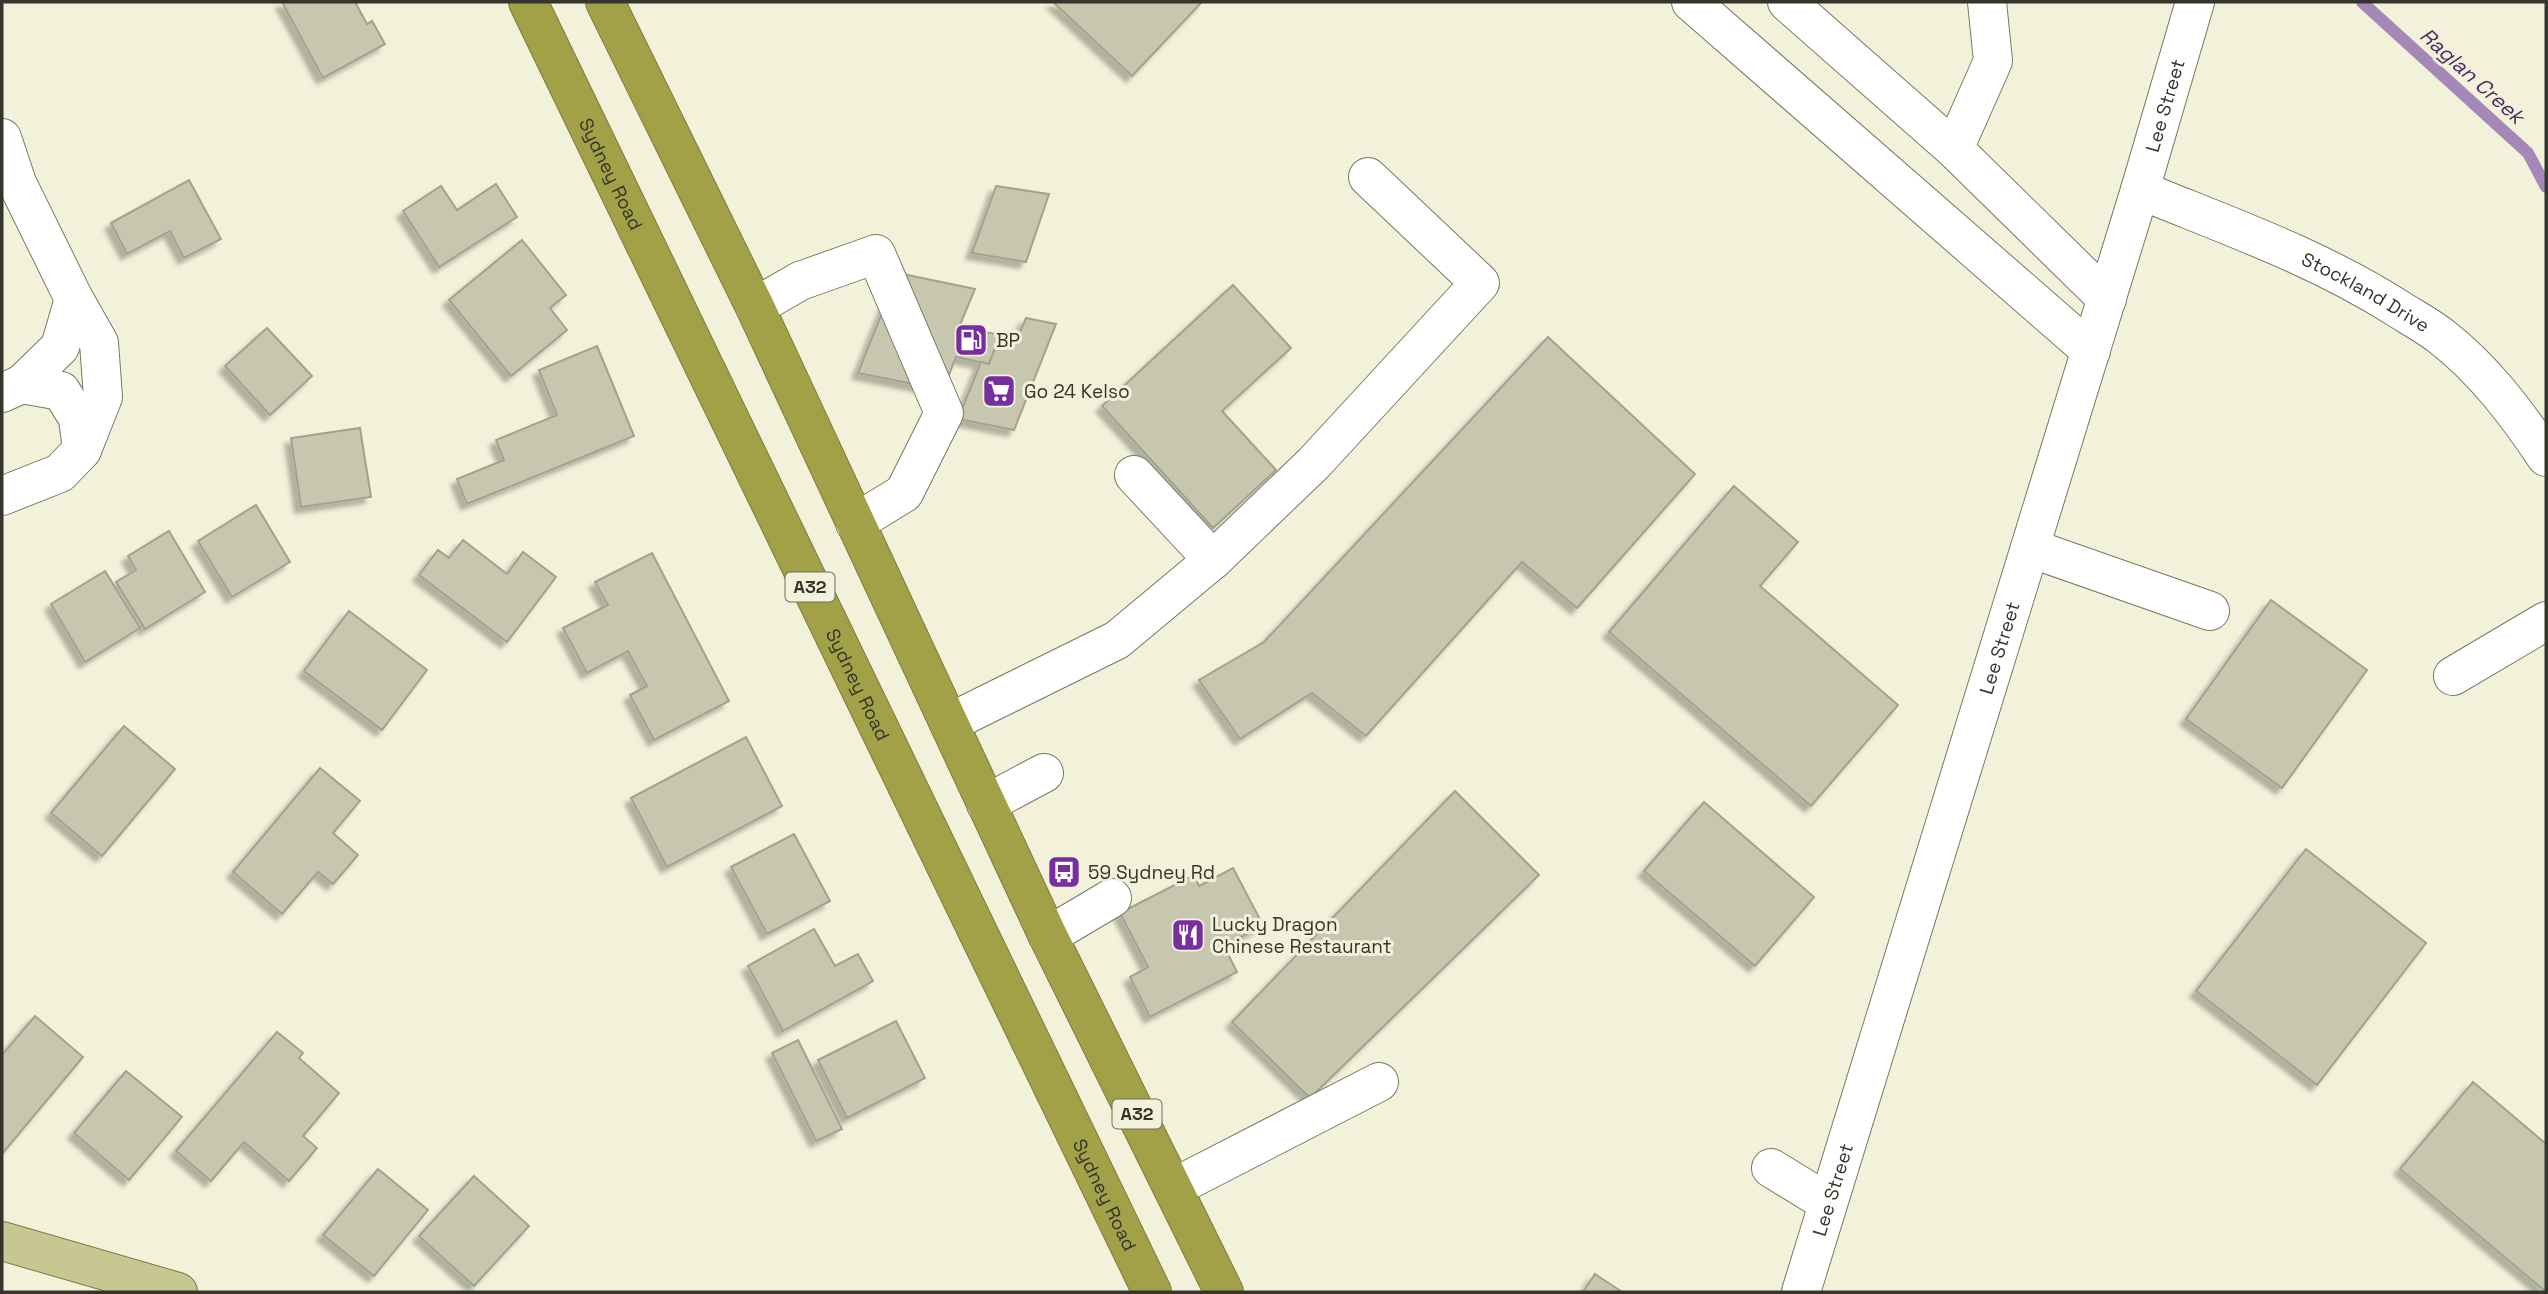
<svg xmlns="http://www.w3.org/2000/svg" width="2548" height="1294" font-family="'Space Grotesk',sans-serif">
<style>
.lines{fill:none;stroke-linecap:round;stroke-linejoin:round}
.stream{stroke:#a588b8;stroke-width:12}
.building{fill:#c7c7af;stroke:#a2a38c;stroke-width:2;filter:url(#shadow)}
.minor-casing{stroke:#797963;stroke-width:40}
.major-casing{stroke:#7c7b3e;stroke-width:40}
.highway-casing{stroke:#7c7b3e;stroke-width:40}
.minor{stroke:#fff;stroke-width:38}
.major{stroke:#c7c791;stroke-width:38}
.highway{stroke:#a2a147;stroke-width:38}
.labels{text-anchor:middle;stroke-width:6;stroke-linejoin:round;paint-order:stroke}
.shield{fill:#f2f2da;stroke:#6e6e60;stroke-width:2}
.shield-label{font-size:18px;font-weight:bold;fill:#35352c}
.street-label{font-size:19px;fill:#35352c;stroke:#f2f2da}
.poi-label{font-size:19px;fill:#35352c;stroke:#f2f2da;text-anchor:start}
.water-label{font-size:21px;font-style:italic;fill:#4f2965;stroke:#f2f2da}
</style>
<defs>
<filter id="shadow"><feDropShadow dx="-6" dy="6" stdDeviation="2" flood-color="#0004"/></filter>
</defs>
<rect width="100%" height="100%" fill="#f2f2da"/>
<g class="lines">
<!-- stream -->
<polyline class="stream" points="2362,2 2528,153 2546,187"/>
</g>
<!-- building -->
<g class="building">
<polygon points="282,2 355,2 367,24 372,21 385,44 323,78"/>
<polygon points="1053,2 1202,2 1132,76"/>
<polygon points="189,180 221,239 184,258 170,231 127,254 111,223"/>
<polygon points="496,184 517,217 439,267 403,211 441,186 457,210"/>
<polygon points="996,186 1049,194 1026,262 972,253"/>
<polygon points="522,240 566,295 550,308 567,330 511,376 449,300"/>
<polygon points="898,273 975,289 959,327 1000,335 989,364 956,357 943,390 858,373"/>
<polygon points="1233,285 1291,348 1222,411 1276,470 1213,528 1102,406"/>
<polygon points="1026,318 1056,324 1014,430 958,419 981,362 989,364 1000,335 1017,339"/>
<polygon points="267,328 312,376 270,415 225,366"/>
<polygon points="1548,337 1695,474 1577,608 1522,562 1366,736 1312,693 1240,739 1199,680 1264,642"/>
<polygon points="597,346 634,436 467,504 457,479 504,460 496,440 557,415 539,370"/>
<polygon points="360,428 371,497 301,507 291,438"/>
<polygon points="1734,486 1798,542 1760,586 1898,705 1811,806 1609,632"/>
<polygon points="256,505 290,562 232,597 198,541"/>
<polygon points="169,531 205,592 145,629 116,582 136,570 128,556"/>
<polygon points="463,540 507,574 523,552 556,577 507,642 419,575 438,550 449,558"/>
<polygon points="652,553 729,701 654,740 630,695 647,686 628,651 587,673 563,628 608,605 595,582"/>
<polygon points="105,571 140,628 85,662 51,604"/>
<polygon points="2271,600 2367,670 2282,788 2186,719"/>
<polygon points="349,611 427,670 382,730 304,671"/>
<polygon points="124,726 175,769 102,856 51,813"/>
<polygon points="746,737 782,806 667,867 631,798"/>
<polygon points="320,768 360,801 333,833 358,855 333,884 318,872 282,914 233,872"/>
<polygon points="1455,791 1539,875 1310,1098 1232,1022"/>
<polygon points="1704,802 1814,897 1755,966 1644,871"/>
<polygon points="794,834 830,901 767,934 731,867"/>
<polygon points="2306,849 2426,943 2317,1085 2196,991"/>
<polygon points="1233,868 1263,925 1224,946 1237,972 1150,1017 1130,977 1148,967 1120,913 1194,875 1199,886"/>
<polygon points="814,929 835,966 858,954 873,981 783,1031 748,966"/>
<polygon points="35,1016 83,1057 2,1154 2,1055"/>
<polygon points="896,1021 925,1078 847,1118 818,1060"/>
<polygon points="277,1032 303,1053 299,1058 339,1093 303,1136 317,1148 289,1181 244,1142 211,1181 176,1151"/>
<polygon points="798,1040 842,1129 816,1141 772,1053"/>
<polygon points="126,1071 182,1117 129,1180 74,1133"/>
<polygon points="2473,1082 2546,1144 2546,1292 2400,1169"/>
<polygon points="378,1169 428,1210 374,1276 323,1235"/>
<polygon points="474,1176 529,1226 474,1286 419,1236"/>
<polygon points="1595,1274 1622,1292 1583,1292"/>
</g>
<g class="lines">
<defs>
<g id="minor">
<polyline points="1691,2 2091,351"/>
<polyline points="1787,2 1954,149 2107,299"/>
<polyline points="2,138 17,183 74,299 99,343 103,397 82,450"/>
<polyline points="1954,149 1993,61 1987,2"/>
<path id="s1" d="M 2140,190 C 2228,226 2317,257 2397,308 C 2411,317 2428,326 2442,337 C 2484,370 2516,412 2546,457"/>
<polyline points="755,307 800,281 876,254 944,413 904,493 855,523"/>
<polyline points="22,384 60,347 74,299"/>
<polyline points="2,393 22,384 61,391 78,418 82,450 60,473 2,496"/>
<polyline points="1134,475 1213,560"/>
<polyline points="2030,548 2210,611"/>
<polyline points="2453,676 2546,621"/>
<polyline points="949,723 1117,640 1213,560 1314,463 1480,283 1368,177"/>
<polyline points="986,804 1044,773"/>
<polyline points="1048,936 1112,898"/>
<polyline points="1771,1168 1828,1203"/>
<polyline points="1173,1188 1379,1082"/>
<path id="s2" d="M 1801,1292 L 2140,190 L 2195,2"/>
</g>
<polyline id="major" points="2,1241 178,1292"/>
<g id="highway">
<path id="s3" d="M 528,2 L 1152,1292"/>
<polyline points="605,2 755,307 1048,936 1224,1292"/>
</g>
</defs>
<!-- minor casing -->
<use href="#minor" class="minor-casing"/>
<!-- major casing -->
<use href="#major" class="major-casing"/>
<!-- highway casing -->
<use href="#highway" class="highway-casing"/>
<!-- minor -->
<use href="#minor" class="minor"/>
<!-- major -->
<use href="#major" class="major"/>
<!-- highway -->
<use href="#highway" class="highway"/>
</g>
<!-- icons -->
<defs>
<symbol id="fuel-square" viewBox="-11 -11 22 22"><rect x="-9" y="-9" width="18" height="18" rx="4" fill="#792ea0" stroke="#f2f2da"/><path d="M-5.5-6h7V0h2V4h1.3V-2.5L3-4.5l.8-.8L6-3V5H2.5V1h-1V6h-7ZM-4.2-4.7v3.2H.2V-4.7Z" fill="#fff"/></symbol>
<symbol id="supermarket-square" viewBox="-11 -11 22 22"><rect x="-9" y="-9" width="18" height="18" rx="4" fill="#792ea0" stroke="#f2f2da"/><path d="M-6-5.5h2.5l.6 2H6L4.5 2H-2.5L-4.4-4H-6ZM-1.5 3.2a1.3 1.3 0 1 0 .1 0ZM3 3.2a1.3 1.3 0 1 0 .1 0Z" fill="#fff"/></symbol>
<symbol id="bus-square" viewBox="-11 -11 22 22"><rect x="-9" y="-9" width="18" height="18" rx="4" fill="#792ea0" stroke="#f2f2da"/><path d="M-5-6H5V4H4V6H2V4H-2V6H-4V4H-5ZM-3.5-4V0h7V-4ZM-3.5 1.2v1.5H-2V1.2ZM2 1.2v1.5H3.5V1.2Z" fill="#fff"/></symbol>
<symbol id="restaurant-square" viewBox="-11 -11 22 22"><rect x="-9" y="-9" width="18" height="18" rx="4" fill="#792ea0" stroke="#f2f2da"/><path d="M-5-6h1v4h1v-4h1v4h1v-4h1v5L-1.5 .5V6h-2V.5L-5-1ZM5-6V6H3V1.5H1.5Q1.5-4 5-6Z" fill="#fff"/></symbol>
</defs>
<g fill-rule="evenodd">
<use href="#fuel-square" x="952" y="321" width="38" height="38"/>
<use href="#supermarket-square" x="980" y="372" width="38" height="38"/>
<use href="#bus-square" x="1045" y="853" width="38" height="38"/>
<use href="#restaurant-square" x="1169" y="916" width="38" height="38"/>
</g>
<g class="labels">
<!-- shield labels -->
<g class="shield">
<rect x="785.5" y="572.5" width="49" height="29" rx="5"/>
<rect x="1112.5" y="1099.5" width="49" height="29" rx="5"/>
</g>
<g class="shield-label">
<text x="810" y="593">A32</text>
<text x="1137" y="1120">A32</text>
</g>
<!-- street labels -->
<g class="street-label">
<text dy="7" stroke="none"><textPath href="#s2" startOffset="1241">Lee Street</textPath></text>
<text dy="7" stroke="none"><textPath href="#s3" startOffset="191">Sydney Road</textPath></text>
<text dy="7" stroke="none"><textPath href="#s1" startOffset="248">Stockland Drive</textPath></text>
<text dy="7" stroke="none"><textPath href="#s2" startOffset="674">Lee Street</textPath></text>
<text dy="7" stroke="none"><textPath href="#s3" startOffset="758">Sydney Road</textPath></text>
<text dy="7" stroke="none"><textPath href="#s2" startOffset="107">Lee Street</textPath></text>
<text dy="7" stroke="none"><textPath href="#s3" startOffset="1325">Sydney Road</textPath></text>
</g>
<!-- poi labels -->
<g class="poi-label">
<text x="996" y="347">BP</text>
<text x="1024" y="398">Go 24 Kelso</text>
<text x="1088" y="879">59 Sydney Rd</text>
<text x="1212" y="931">Lucky Dragon<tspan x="1212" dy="22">Chinese Restaurant</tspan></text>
</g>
<!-- water labels -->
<g class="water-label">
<text transform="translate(2472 76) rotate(42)" y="7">Raglan Creek</text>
</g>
</g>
<!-- border -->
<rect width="2548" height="1294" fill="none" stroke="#35352c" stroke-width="7"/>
</svg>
